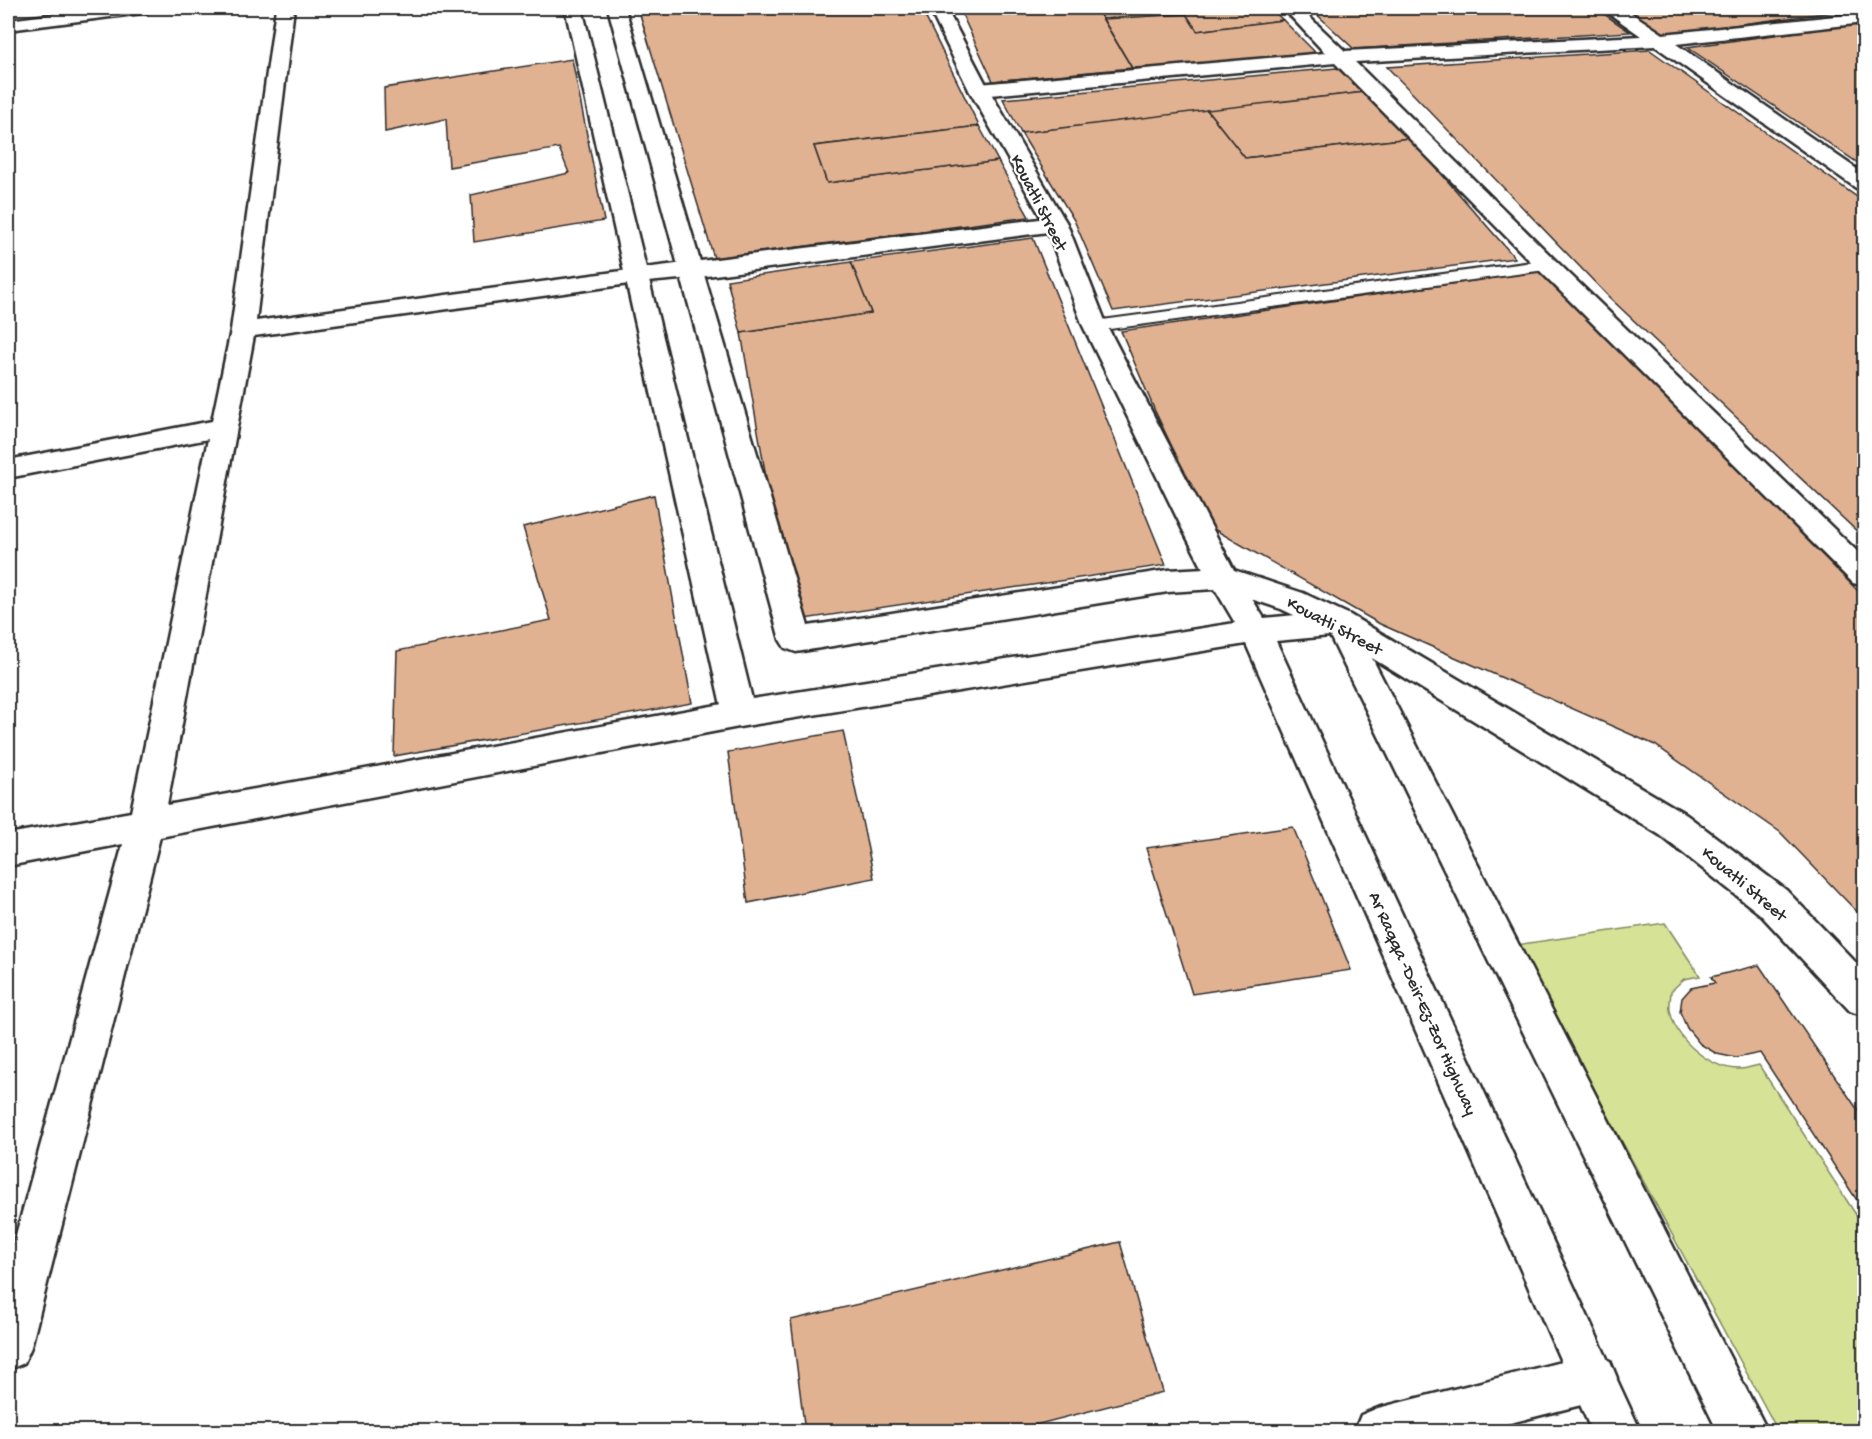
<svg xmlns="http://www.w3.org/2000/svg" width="1872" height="1439" font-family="'Gochi Hand',sans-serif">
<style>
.green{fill:#d6e295;stroke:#808660;stroke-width:1.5}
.building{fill:#e1b292;stroke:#2b2b2b;stroke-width:1.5}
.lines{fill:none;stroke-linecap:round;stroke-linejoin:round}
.service-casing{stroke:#2b2b2b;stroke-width:4}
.minor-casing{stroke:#2b2b2b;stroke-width:5}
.tertiary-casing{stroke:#2b2b2b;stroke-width:5}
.primary-casing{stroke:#2b2b2b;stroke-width:5}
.service{fill:#fff;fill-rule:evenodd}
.minor{fill:#fff;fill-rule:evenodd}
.tertiary{fill:#fff;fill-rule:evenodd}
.primary{fill:#fff;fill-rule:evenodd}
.labels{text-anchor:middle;stroke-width:4.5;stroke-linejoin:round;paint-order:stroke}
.street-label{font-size:18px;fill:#2b2b2b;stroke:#fff}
</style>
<rect width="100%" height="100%" fill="#fff"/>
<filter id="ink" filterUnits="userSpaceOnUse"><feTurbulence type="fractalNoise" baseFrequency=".0167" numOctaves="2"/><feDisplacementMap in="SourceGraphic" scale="12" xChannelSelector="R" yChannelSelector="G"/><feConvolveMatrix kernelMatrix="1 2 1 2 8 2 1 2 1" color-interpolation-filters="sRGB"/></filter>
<g filter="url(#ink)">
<!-- green -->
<path class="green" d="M 1665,923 L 1700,976 L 1684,979 L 1671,991 C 1671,997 1669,1004 1670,1010 C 1675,1040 1710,1069 1740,1069 C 1746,1069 1753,1066 1759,1065 L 1864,1227 L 1864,1431 L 1778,1431 L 1516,945 Z"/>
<!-- building -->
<g class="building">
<polygon points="638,8 921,8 979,126 814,146 827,183 998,161 1029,217 714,258"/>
<polygon points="959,8 1096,8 1132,68 993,81"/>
<polygon points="1096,8 1270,8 1283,20 1197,31 1186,14 1103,19"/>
<polygon points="1310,8 1595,8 1630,32 1354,49"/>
<polygon points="1619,8 1836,8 1841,11 1659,35"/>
<polygon points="1186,14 1197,31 1283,20 1322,59 1132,68 1103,19"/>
<polygon points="1862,23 1864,25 1864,167 1687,47"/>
<polygon points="1650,50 1864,202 1864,538 1610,298 1387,67"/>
<polygon points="572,59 604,221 474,242 471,195 569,173 559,148 449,167 446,119 385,132 384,88"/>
<polygon points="1337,68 1365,92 1021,133 1003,99"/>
<polygon points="1365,92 1410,138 1245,158 1207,110"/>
<polygon points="1207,110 1245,158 1410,138 1515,258 1113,311 1074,220 1021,133"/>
<polygon points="979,126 998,161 827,183 814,146"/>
<polygon points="1033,238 1166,565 791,621 741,333 871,313 851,262"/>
<polygon points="851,262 871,313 741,333 727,280"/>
<polygon points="1541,271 1864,597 1864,919 1780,832 1655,745 1380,624 1210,527 1155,411 1121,331"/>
<polygon points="654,495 692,703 394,756 397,651 551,620 523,527"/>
<polygon points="843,731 874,878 748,903 728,752"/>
<polygon points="1293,827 1351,970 1192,994 1146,848"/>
<polygon points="1759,965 1864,1119 1864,1211 1760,1053 1736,1058 1717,1054 1700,1044 1687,1028 1680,1012 1682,998 1691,988 1715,983 1711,977"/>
<polygon points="1120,1242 1163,1392 1008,1432 805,1432 791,1320"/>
</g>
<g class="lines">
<defs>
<polygon id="service" points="1547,260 1555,265 1553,269 1095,331 1089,330 1086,326 1089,322 1095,321"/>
<g id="minor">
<polygon points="104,8 151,8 148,12 142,13 8,30 8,20"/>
<polygon points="276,8 294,8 256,321 636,269 1056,217 1064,219 1067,224 1064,229 1056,231 691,278 636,283 254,336 167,805 739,701 751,705 755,714 751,723 739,727 160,837 31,1347 24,1363 8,1370 8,1264 123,844 8,866 8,834 131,812 208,439 8,478 8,460 212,421 231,330"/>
<polygon points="1283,8 1300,8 1345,51 1641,36 1607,12 1605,8 1624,8 1663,34 1864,13 1864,23 1676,44 1864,174 1864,189 1856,188 1655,46 1355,62 1555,260 1864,558 1864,586 1853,583 1539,270 1335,63 979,96 972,94 969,90 972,86 979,84 1325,53"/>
<polygon points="1593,1354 1610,1361 1617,1378 1610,1395 1593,1402 1475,1432 1354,1432 1361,1415 1378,1408"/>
</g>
<polygon id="tertiary" points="929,8 946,8 989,90 1067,224 1107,326 1234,570 1303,593 1350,615 1684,813 1786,890 1864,971 1864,1016 1850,1011 1760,914 1660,835 1328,631 1281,609 1212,586 1183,530 1083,326 1045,224 969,90"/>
<polygon id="primary" points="565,8 582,8 752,699 1235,623 1215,589 1168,592 796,652 785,648 780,640 608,8 625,8 808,626 1168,570 1223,567 1234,570 1264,618 1339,611 1350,615 1768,1432 1718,1432 1330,636 1276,641 1641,1432 1592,1432 1246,644 739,727 727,723 723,714"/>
</defs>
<!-- service casing -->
<use href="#service" class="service-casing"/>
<!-- minor casing -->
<use href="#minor" class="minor-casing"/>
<!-- tertiary casing -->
<use href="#tertiary" class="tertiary-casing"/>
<!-- primary casing -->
<use href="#primary" class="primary-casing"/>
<!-- service -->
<use href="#service" class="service"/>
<!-- minor -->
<use href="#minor" class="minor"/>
<!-- tertiary -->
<use href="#tertiary" class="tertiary"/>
<!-- primary -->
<use href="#primary" class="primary"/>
</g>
</g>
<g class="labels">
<!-- street labels -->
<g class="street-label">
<text transform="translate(1040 202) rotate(63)" y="6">Kouatli Street</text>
<text transform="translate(1335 625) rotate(28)" y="6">Kouatli Street</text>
<text transform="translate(1745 883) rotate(40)" y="6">Kouatli Street</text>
<text transform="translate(1424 1003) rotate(66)" y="6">Ar Raqqa -Deir-Ez-Zor Highway</text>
</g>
</g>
<!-- margin -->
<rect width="1872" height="1439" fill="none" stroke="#fff" stroke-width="30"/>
<rect x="15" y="15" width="1842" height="1409" fill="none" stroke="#2b2b2b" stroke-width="2" filter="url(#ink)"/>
</svg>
